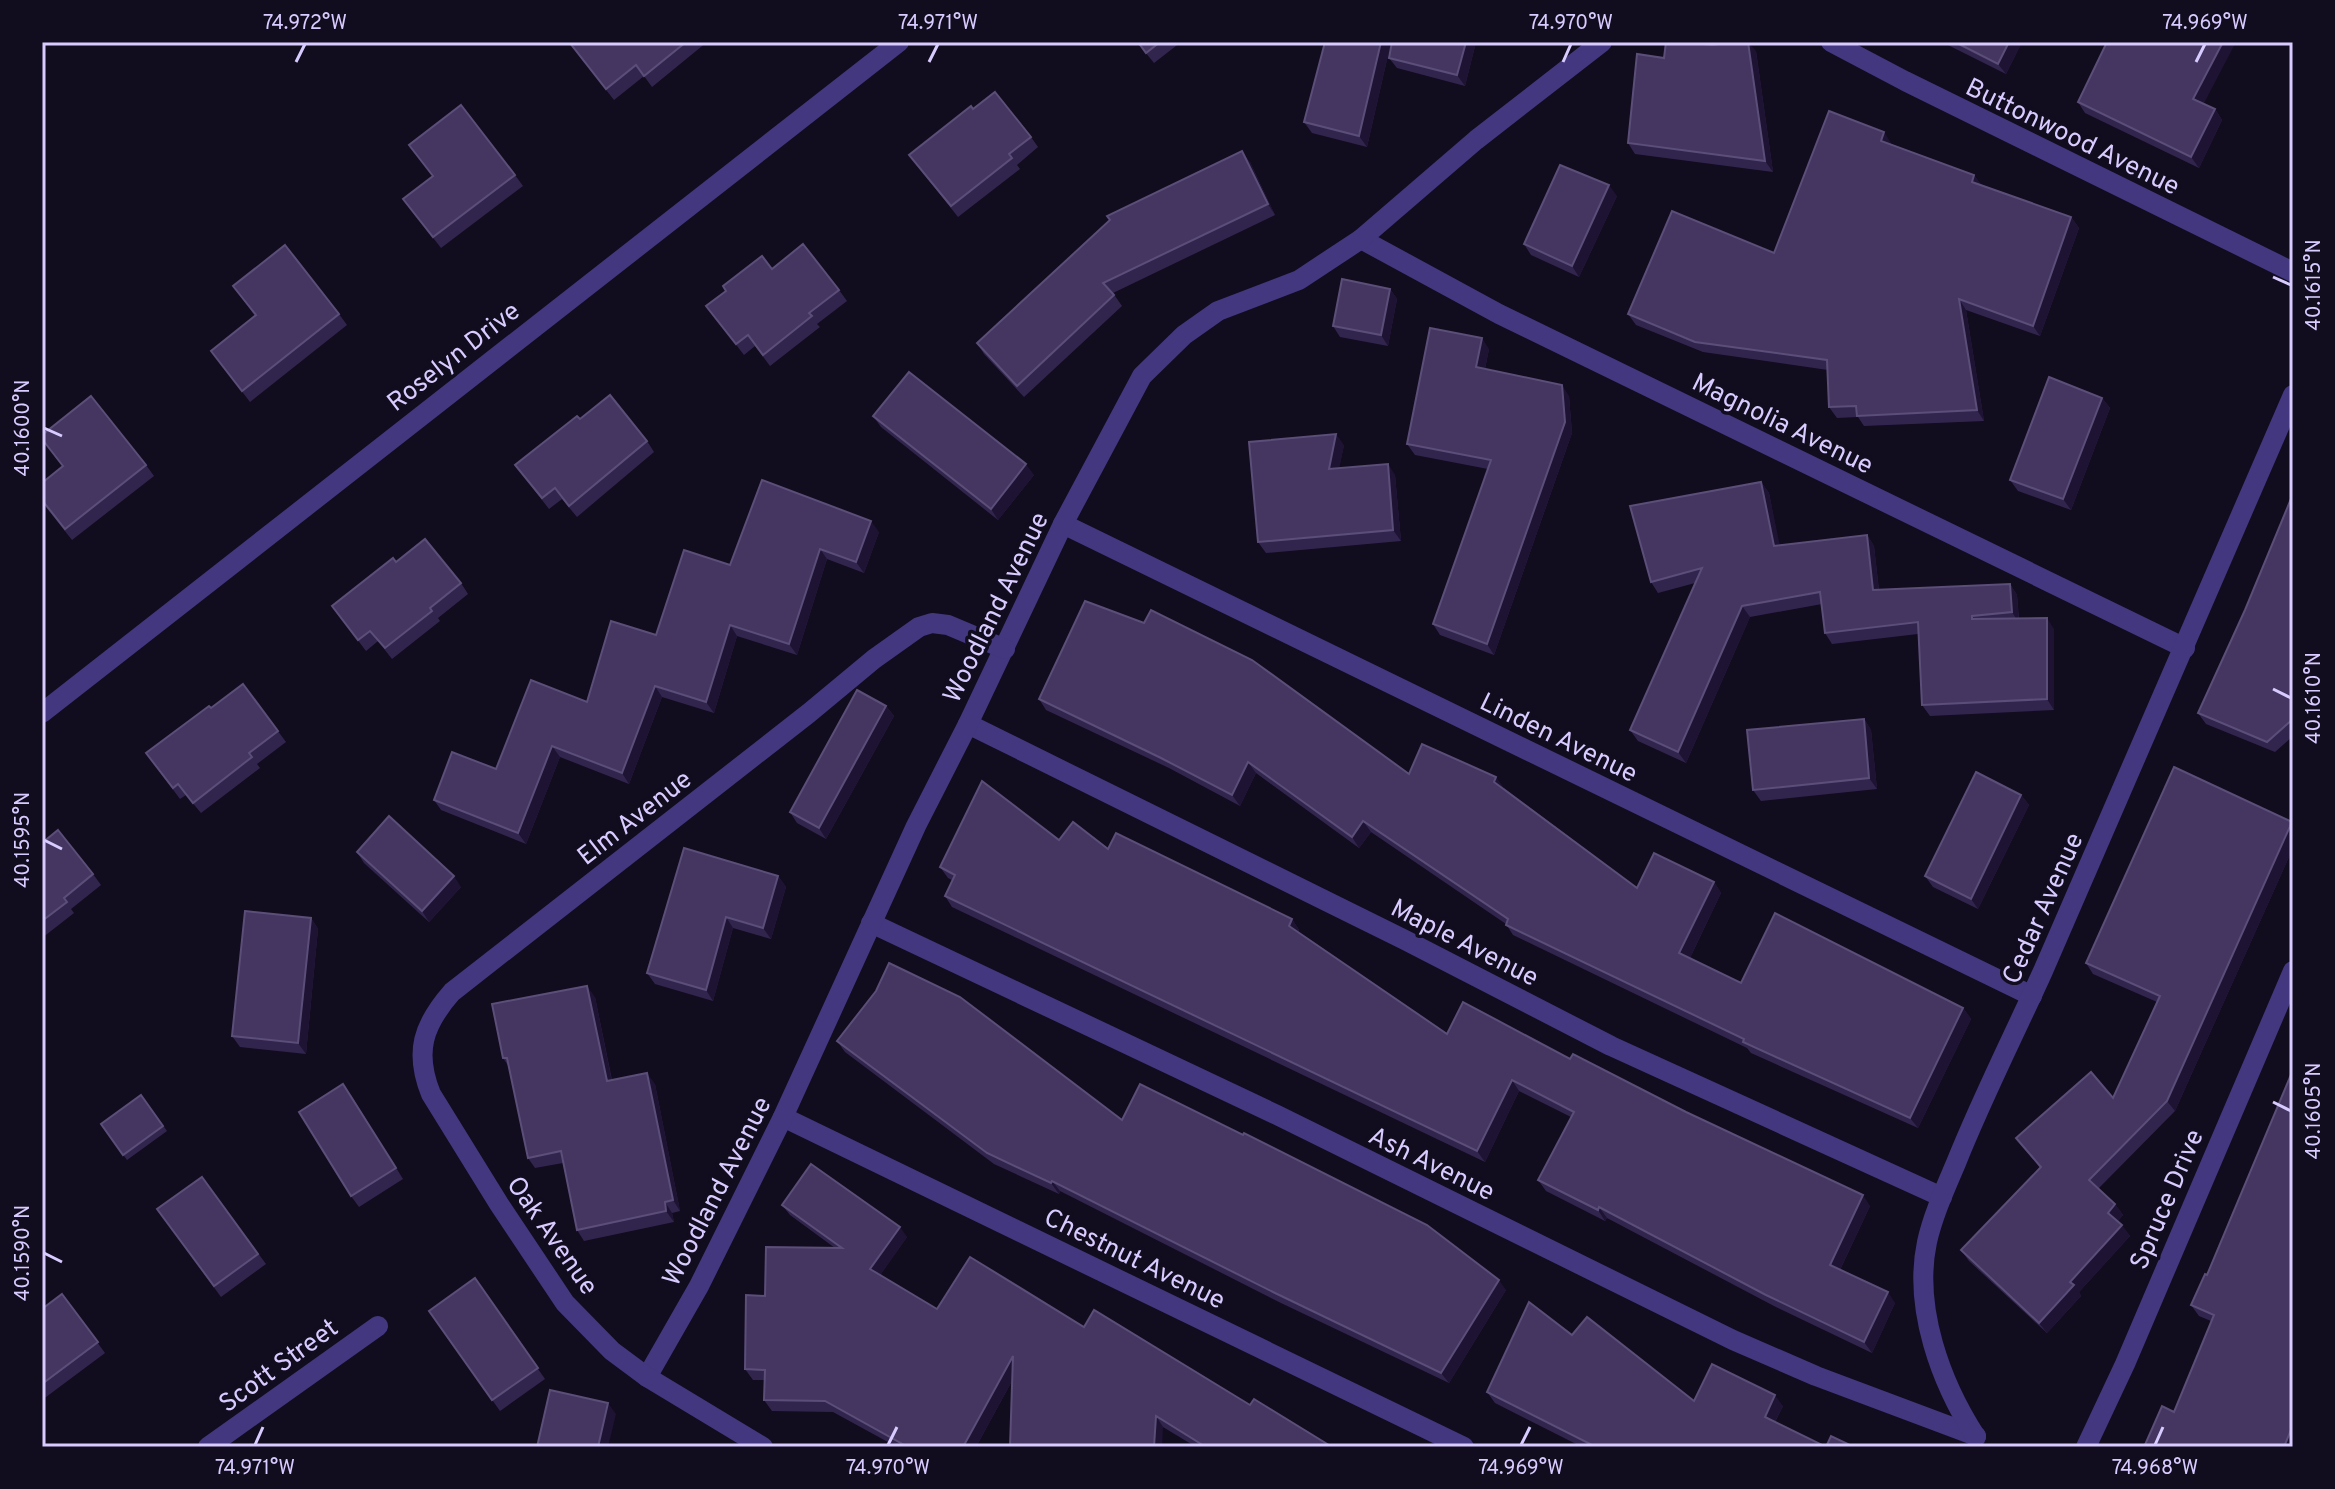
<svg xmlns="http://www.w3.org/2000/svg" width="2335" height="1489" font-family="Overpass,sans-serif">
<style>
.lines{fill:none;stroke-linecap:round;stroke-linejoin:round}
.minor{stroke:#43377f;stroke-width:20}
.wall{fill:#32254d}
.shaded-wall{fill:#1e1333}
.building{fill:#443660;stroke:#5b4e79;stroke-width:2}
.ticks{fill:none;stroke:#d8cbff;stroke-width:3}
.labels{text-anchor:middle;stroke-width:7;stroke-linejoin:round;paint-order:stroke}
.street-label{font-size:26px;fill:#d8cbff;stroke:#120c1f}
.neatline{fill:none;stroke:#d8cbff;stroke-width:3}
.ticks-label{font-size:20px;text-anchor:middle;fill:#d8cbff}
</style>
<rect width="100%" height="100%" fill="#120c1f"/>
<g class="lines">
<!-- minor -->
<g class="minor">
<polyline points="1831,42 1905,81 2293,272"/>
<polyline points="1361,239 1499,314 2185,648"/>
<polyline points="1063,524 2032,996"/>
<polyline points="42,713 899,42"/>
<polyline points="968,724 1405,940 1611,1046 1942,1197"/>
<polyline points="871,923 1277,1115 1733,1340 1816,1376 1976,1436"/>
<polyline points="783,1117 1464,1447"/>
<polyline points="647,1377 699,1286 783,1117 916,826 968,724 1063,524 1142,376 1184,335 1218,311 1299,280 1361,239 1476,140 1602,42"/>
<path d="M 1976,1437 C 1941,1383 1913,1308 1927,1242 C 1933,1215 1945,1189 1956,1163 C 1982,1098 2014,1035 2043,971 C 2127,779 2211,587 2293,395"/>
<polyline points="208,1447 378,1326"/>
<path d="M 763,1447 L 647,1377 L 612,1351 L 565,1303 L 499,1204 L 431,1094 C 414,1052 423,1025 452,992 L 809,713 L 874,659 L 919,627 L 932,623 L 948,625 L 1005,649"/>
<polyline points="2086,1447 2125,1364 2293,971"/>
</g>
</g>
<!-- wall -->
<g class="wall">
<polygon points="572,42 707,42 652,87 644,76 614,100 578,54 570,43"/>
<polygon points="1137,42 1181,42 1154,63"/>
<polygon points="1325,42 1391,42 1367,147 1312,133 1304,122"/>
<polygon points="1476,42 1465,86 1397,68 1389,58"/>
<polygon points="1942,42 2022,42 2006,74"/>
<polygon points="1756,51 1773,172 1635,154 1628,143 1664,58"/>
<polygon points="2078,102 2204,104 2215,109 2222,120 2199,168 2085,113"/>
<polygon points="973,109 1031,137 1038,147 1017,165 1020,169 958,217 909,155"/>
<polygon points="1891,143 1891,144 1974,175 1981,185 2071,217 2079,228 2040,336 1966,310 1984,421 1864,426 1858,417 1837,418 1829,407 1828,370 1703,352 1636,325 1628,314 1774,253"/>
<polygon points="1250,162 1275,215 1113,293 1122,306 1024,397 984,354 977,343"/>
<polygon points="515,175 523,186 441,248 403,199 433,176"/>
<polygon points="1617,196 1579,277 1531,255 1524,244"/>
<polygon points="772,269 839,290 847,301 817,324 820,327 770,366 755,346 744,355 706,306"/>
<polygon points="233,286 339,314 347,325 250,402 211,351 255,316"/>
<polygon points="1390,289 1397,299 1388,346 1340,337 1333,326"/>
<polygon points="1489,349 1485,369 1569,396 1572,433 1494,655 1440,635 1433,624 1488,469 1415,455 1407,444"/>
<polygon points="2102,398 2110,408 2071,510 2018,491 2010,480"/>
<polygon points="873,416 1034,475 998,520 881,427"/>
<polygon points="580,419 647,441 654,452 577,517 562,499 549,509 515,465"/>
<polygon points="42,439 146,465 154,476 72,540 42,502 42,483 63,467"/>
<polygon points="1344,445 1339,468 1395,475 1401,541 1266,553 1258,542"/>
<polygon points="1761,482 1769,493 1779,545 1867,535 1874,546 1879,590 2010,584 2017,595 2019,619 2054,629 2054,710 1930,716 1922,705 1918,634 1832,644 1825,633 1822,604 1750,617 1686,763 1638,741 1630,730 1695,583 1658,593 1651,582"/>
<polygon points="2293,494 2293,736 2275,752 2206,724 2198,713 2245,610"/>
<polygon points="879,532 864,573 827,559 797,655 737,636 714,713 662,697 629,784 560,757 526,844 441,810 434,800 496,769 587,702 656,635 730,565"/>
<polygon points="396,562 461,583 468,594 438,618 440,621 392,659 378,641 366,651 332,606"/>
<polygon points="243,684 286,742 257,764 260,768 201,813 186,795 180,799 154,764 211,708"/>
<polygon points="1039,699 1409,774 1504,788 1637,888 1714,882 1721,893 1690,958 1741,983 1963,1008 1971,1019 1918,1128 1751,1053 1747,1048 1513,935 1506,924 1371,832 1359,848 1256,773 1240,806 1169,768 1046,710"/>
<polygon points="886,706 894,716 826,839 797,823 790,812"/>
<polygon points="1864,719 1871,730 1877,789 1761,801 1753,790"/>
<polygon points="2021,795 2029,805 1978,909 1933,887 1925,876"/>
<polygon points="2292,822 2293,848 2175,1111 2098,1189 2115,1204 2123,1215 2118,1221 2130,1236 2079,1292 2081,1296 2047,1333 1969,1261 1961,1250 2040,1168 2016,1138 2113,1098 2157,1002 2093,974 2086,963"/>
<polygon points="1059,840 1108,849 1292,919 1299,930 1298,932 1447,1034 1570,1059 1870,1206 1840,1270 1895,1303 1872,1353 1774,1306 1607,1218 1605,1221 1546,1191 1538,1180 1571,1117 1519,1091 1485,1162 952,907 945,896 952,880 948,878 940,867"/>
<polygon points="42,843 93,874 101,885 71,909 74,913 42,938"/>
<polygon points="357,852 461,887 429,922 364,863"/>
<polygon points="778,876 786,887 771,939 733,928 713,1001 655,984 647,973"/>
<polygon points="311,918 318,929 306,1054 240,1047 232,1036"/>
<polygon points="595,997 612,1080 655,1084 680,1211 672,1213 674,1222 584,1241 577,1230 563,1163 535,1168 528,1158 509,1067 503,1058"/>
<polygon points="837,1041 1122,1120 1506,1290 1449,1383 1281,1303 1060,1191 1059,1194 994,1164 845,1052"/>
<polygon points="141,1095 167,1131 127,1160 101,1124"/>
<polygon points="351,1095 403,1179 359,1207 351,1196"/>
<polygon points="202,1177 266,1264 221,1297 157,1209"/>
<polygon points="782,1205 907,1237 880,1275 937,1309 1084,1327 1250,1405 1332,1447 1196,1447 1163,1427 1012,1381 976,1447 897,1447 833,1412 772,1411 764,1400 765,1380 753,1380 745,1369 765,1296 835,1248 790,1215"/>
<polygon points="2207,1275 2293,1447 2174,1412 2211,1321 2199,1316 2191,1305"/>
<polygon points="475,1278 545,1379 500,1411 429,1311"/>
<polygon points="62,1294 105,1353 42,1400 42,1309"/>
<polygon points="1572,1335 1694,1401 1783,1406 1775,1422 1826,1447 1854,1447 1582,1447 1495,1403 1487,1392"/>
</g>
<!-- shaded-wall -->
<g class="shaded-wall">
<polygon points="1381,42 1391,42 1367,147 1359,136"/>
<polygon points="1466,42 1476,42 1465,86 1457,75"/>
<polygon points="1748,42 1756,51 1773,172 1765,161"/>
<polygon points="2009,42 2022,42 2006,74 1998,64"/>
<polygon points="2223,42 2236,42 2201,109 2193,99"/>
<polygon points="2215,109 2222,120 2199,168 2191,157"/>
<polygon points="1884,132 1891,143 1888,152 1881,141"/>
<polygon points="1242,151 1250,162 1275,215 1268,204"/>
<polygon points="1974,175 1982,186 1972,182"/>
<polygon points="1609,185 1617,196 1579,277 1572,266"/>
<polygon points="2071,217 2079,228 2040,336 2033,326"/>
<polygon points="1390,289 1397,299 1388,346 1381,335"/>
<polygon points="1959,299 1966,310 1984,421 1977,410"/>
<polygon points="1482,338 1489,349 1483,378 1476,367"/>
<polygon points="1562,385 1569,396 1572,433 1494,655 1487,644"/>
<polygon points="2102,398 2110,408 2071,510 2063,499"/>
<polygon points="1336,434 1344,445 1337,480 1329,469"/>
<polygon points="1026,464 1034,475 998,520 991,509"/>
<polygon points="1388,464 1395,475 1401,541 1393,530"/>
<polygon points="1761,482 1769,493 1782,556 1774,546"/>
<polygon points="871,521 879,532 864,573 856,562"/>
<polygon points="1867,535 1874,546 1880,601 1873,590"/>
<polygon points="820,549 827,559 797,655 789,644"/>
<polygon points="2010,584 2017,595 2019,623 2012,612"/>
<polygon points="1742,606 1750,617 1686,763 1678,752"/>
<polygon points="2047,618 2054,629 2054,710 2047,699"/>
<polygon points="730,625 737,636 714,713 706,702"/>
<polygon points="655,686 662,697 629,784 622,773"/>
<polygon points="886,706 894,716 826,839 819,828"/>
<polygon points="1864,719 1871,730 1877,789 1869,778"/>
<polygon points="552,746 560,757 526,844 518,833"/>
<polygon points="1248,762 1256,773 1240,806 1232,795"/>
<polygon points="1496,777 1504,788 1502,792 1494,782"/>
<polygon points="2021,795 2029,805 1978,909 1971,899"/>
<polygon points="1363,821 1371,832 1359,848 1352,837"/>
<polygon points="2292,822 2293,848 2175,1111 2167,1101"/>
<polygon points="454,876 461,887 429,922 422,911"/>
<polygon points="778,876 786,887 771,939 763,928"/>
<polygon points="1714,882 1721,893 1687,964 1679,953"/>
<polygon points="726,917 733,928 713,1001 706,990"/>
<polygon points="311,918 318,929 306,1054 298,1043"/>
<polygon points="1292,919 1299,930 1296,936 1289,926"/>
<polygon points="587,986 595,997 614,1092 607,1081"/>
<polygon points="1963,1008 1971,1019 1918,1128 1910,1118"/>
<polygon points="647,1073 655,1084 680,1211 673,1200"/>
<polygon points="1512,1080 1519,1091 1485,1162 1477,1151"/>
<polygon points="1052,1181 1060,1191 1059,1194 1051,1183"/>
<polygon points="1863,1195 1870,1206 1837,1276 1830,1265"/>
<polygon points="665,1202 672,1213 674,1222 666,1211"/>
<polygon points="2115,1204 2123,1215 2116,1223 2108,1213"/>
<polygon points="1599,1207 1607,1218 1605,1221 1598,1210"/>
<polygon points="2122,1225 2130,1236 2079,1292 2081,1296 2047,1333 2039,1323 2070,1282"/>
<polygon points="900,1227 907,1237 877,1280 870,1269"/>
<polygon points="1499,1280 1506,1290 1449,1383 1441,1373"/>
<polygon points="1888,1292 1895,1303 1872,1353 1864,1342"/>
<polygon points="1013,1356 1020,1366 976,1447 963,1447"/>
<polygon points="1775,1395 1783,1406 1772,1427 1765,1417"/>
<polygon points="608,1403 616,1414 608,1447 598,1447"/>
<polygon points="1156,1416 1163,1427 1162,1447 1154,1447"/>
<polygon points="2293,1425 2293,1447 2284,1447"/>
</g>
<!-- building -->
<g class="building">
<polygon points="572,42 686,42 644,76 636,65 606,89 570,43"/>
<polygon points="1138,42 1160,42 1146,53"/>
<polygon points="1325,42 1381,42 1359,136 1304,122"/>
<polygon points="1392,42 1466,42 1457,75 1389,58"/>
<polygon points="1666,42 1686,42 1712,45 1733,42 1748,42 1765,161 1628,143 1637,54 1664,58"/>
<polygon points="1955,42 2009,42 1998,64"/>
<polygon points="2107,42 2223,42 2193,99 2215,109 2191,157 2078,102"/>
<polygon points="995,92 1031,137 1009,154 1012,158 951,206 909,155 971,106 973,109"/>
<polygon points="461,105 515,175 433,237 403,199 433,176 409,145"/>
<polygon points="1829,111 1884,132 1881,141 1974,175 1972,182 2071,217 2033,326 1959,299 1977,410 1857,416 1856,406 1829,407 1827,360 1695,342 1628,314 1672,211 1774,253"/>
<polygon points="1242,151 1268,204 1103,283 1114,295 1017,386 977,343 1110,220 1107,216"/>
<polygon points="1560,165 1609,185 1572,266 1524,244"/>
<polygon points="803,244 839,290 809,313 812,316 763,355 748,335 736,344 706,306 726,291 723,286 762,256 772,269"/>
<polygon points="285,245 339,314 242,391 211,351 256,315 233,286"/>
<polygon points="1342,279 1390,289 1381,335 1333,326"/>
<polygon points="1430,328 1482,338 1476,367 1562,385 1565,422 1487,644 1433,624 1491,460 1407,444"/>
<polygon points="909,372 1026,464 991,509 873,416"/>
<polygon points="2049,377 2102,398 2063,499 2010,480"/>
<polygon points="610,395 647,441 569,506 555,488 542,498 515,465 577,416 580,419"/>
<polygon points="91,396 146,465 65,529 42,500 42,483 63,466 42,439 42,435"/>
<polygon points="1336,434 1329,469 1388,464 1393,530 1258,542 1249,442"/>
<polygon points="762,480 871,521 856,562 820,549 789,644 730,625 706,702 655,686 622,773 552,746 518,833 434,800 452,752 496,769 531,680 587,702 611,621 656,635 684,550 730,565"/>
<polygon points="1761,482 1774,546 1867,535 1873,590 2010,584 2012,612 1972,616 1972,619 2047,618 2047,699 1922,705 1918,622 1825,633 1820,592 1742,606 1678,752 1630,730 1702,568 1651,582 1630,506"/>
<polygon points="2293,494 2293,719 2267,742 2198,713 2245,610"/>
<polygon points="425,539 461,583 430,608 432,611 385,648 370,631 358,640 332,606 393,558 396,562"/>
<polygon points="1085,601 1144,623 1151,610 1252,660 1409,774 1422,744 1496,777 1494,782 1637,888 1654,853 1714,882 1679,953 1741,983 1775,913 1963,1008 1910,1118 1743,1042 1744,1039 1506,925 1508,919 1363,821 1352,837 1248,762 1232,795 1161,758 1039,699"/>
<polygon points="243,684 278,731 249,753 252,757 193,803 178,784 173,788 146,753 209,706 211,708"/>
<polygon points="857,690 886,706 819,828 790,812"/>
<polygon points="1864,719 1869,778 1753,790 1747,730"/>
<polygon points="2174,767 2292,822 2167,1101 2089,1180 2115,1204 2108,1213 2122,1225 2070,1282 2074,1285 2039,1323 1961,1250 2041,1167 2016,1138 2091,1072 2113,1098 2160,996 2086,963"/>
<polygon points="1976,772 2021,795 1971,899 1925,876"/>
<polygon points="982,781 1059,840 1073,822 1108,849 1116,833 1292,919 1289,926 1447,1034 1463,1002 1570,1059 1573,1054 1686,1112 1863,1195 1830,1265 1888,1292 1864,1342 1766,1295 1599,1207 1598,1210 1538,1180 1574,1112 1512,1080 1477,1151 945,896 955,875 940,867"/>
<polygon points="389,816 454,876 422,911 357,852"/>
<polygon points="58,830 93,874 64,898 67,902 42,921 42,843"/>
<polygon points="684,848 778,876 763,928 726,917 706,990 647,973"/>
<polygon points="245,911 311,918 298,1043 232,1036"/>
<polygon points="889,963 960,997 1122,1120 1140,1084 1243,1135 1244,1133 1427,1225 1499,1280 1441,1373 1273,1292 1052,1181 1051,1183 987,1153 837,1041 876,991"/>
<polygon points="587,986 607,1081 647,1073 673,1200 665,1202 666,1211 577,1230 561,1151 528,1158 507,1058 503,1058 492,1004"/>
<polygon points="2293,1070 2293,1425 2284,1447 2144,1447 2162,1406 2174,1412 2214,1315 2191,1305 2205,1274 2207,1275"/>
<polygon points="343,1084 396,1168 351,1196 299,1112"/>
<polygon points="141,1095 163,1126 123,1155 101,1124"/>
<polygon points="811,1164 900,1227 870,1269 937,1309 970,1257 1084,1327 1094,1310 1250,1405 1254,1399 1332,1447 1206,1447 1156,1416 1154,1447 1010,1447 1013,1356 963,1447 908,1447 825,1401 764,1400 765,1370 745,1369 746,1295 765,1296 766,1247 842,1248 782,1205"/>
<polygon points="202,1177 258,1254 214,1286 157,1209"/>
<polygon points="475,1278 538,1368 492,1400 429,1311"/>
<polygon points="62,1294 98,1342 42,1384 42,1309"/>
<polygon points="1529,1302 1572,1335 1587,1317 1694,1401 1712,1364 1775,1395 1765,1417 1826,1447 1831,1436 1854,1447 1596,1447 1487,1392"/>
<polygon points="550,1390 608,1403 598,1447 537,1447"/>
</g>
<!-- ticks -->
<path class="ticks" d="M 296,62 L 305,44M 929,62 L 938,44M 1563,62 L 1571,44M 2196,62 L 2205,44M 2273,277 L 2291,285M 44,428 L 62,436M 2273,689 L 2291,698M 44,840 L 62,849M 2273,1102 L 2291,1111M 44,1253 L 62,1262M 255,1445 L 263,1427M 888,1445 L 897,1427M 1521,1445 L 1530,1427M 2155,1445 L 2163,1427"/>
<g class="labels">
<!-- street labels -->
<g class="street-label">
<text transform="translate(2073 136) rotate(26)" y="9">Buttonwood Avenue</text>
<text transform="translate(453 356) rotate(-38)" y="9">Roselyn Drive</text>
<text transform="translate(1783 423) rotate(26)" y="9">Magnolia Avenue</text>
<text transform="translate(995 607) rotate(-64)" y="9">Woodland Avenue</text>
<text transform="translate(1559 737) rotate(26)" y="9">Linden Avenue</text>
<text transform="translate(634 817) rotate(-38)" y="9">Elm Avenue</text>
<text transform="translate(2042 908) rotate(-66)" y="9">Cedar Avenue</text>
<text transform="translate(1465 942) rotate(27)" y="9">Maple Avenue</text>
<text transform="translate(1432 1163) rotate(26)" y="9">Ash Avenue</text>
<text transform="translate(716 1191) rotate(-63)" y="9">Woodland Avenue</text>
<text transform="translate(2166 1199) rotate(-67)" y="9">Spruce Drive</text>
<text transform="translate(553 1235) rotate(55)" y="9">Oak Avenue</text>
<text transform="translate(1135 1258) rotate(26)" y="9">Chestnut Avenue</text>
<text transform="translate(278 1365) rotate(-36)" y="9">Scott Street</text>
</g>
</g>
<!-- border -->
<rect width="2335" height="1489" fill="none" stroke="#120c1f" stroke-width="88"/>
<rect x="44" y="44" width="2247" height="1401" class="neatline"/>
<g class="ticks-label">
<text x="305" y="29">74.972°W</text>
<text x="938" y="29">74.971°W</text>
<text x="1571" y="29">74.970°W</text>
<text x="2205" y="29">74.969°W</text>
<text transform="translate(2313 285) rotate(-90)" y="7">40.1615°N</text>
<text transform="translate(22 428) rotate(-90)" y="7">40.1600°N</text>
<text transform="translate(2313 698) rotate(-90)" y="7">40.1610°N</text>
<text transform="translate(22 840) rotate(-90)" y="7">40.1595°N</text>
<text transform="translate(2313 1111) rotate(-90)" y="7">40.1605°N</text>
<text transform="translate(22 1253) rotate(-90)" y="7">40.1590°N</text>
<text x="255" y="1474">74.971°W</text>
<text x="888" y="1474">74.970°W</text>
<text x="1521" y="1474">74.969°W</text>
<text x="2155" y="1474">74.968°W</text>
</g>
</svg>
